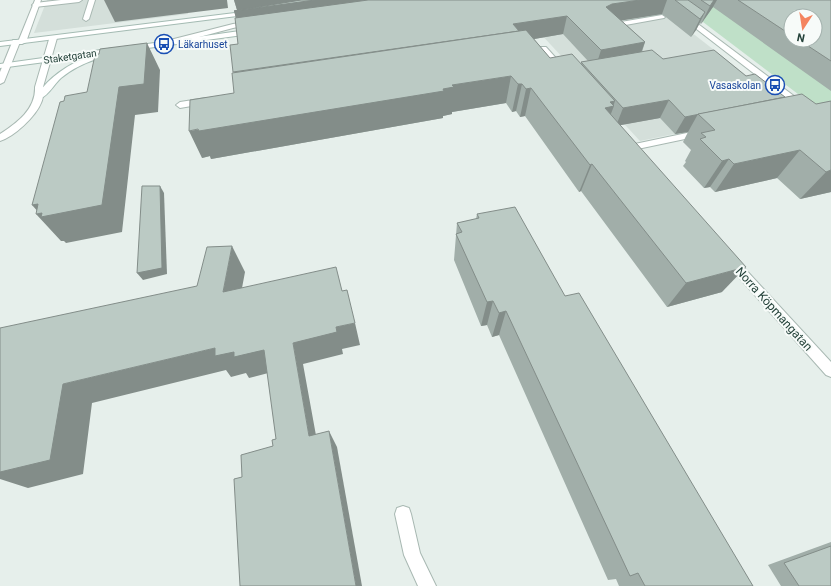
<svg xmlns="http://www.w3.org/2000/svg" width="831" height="586" font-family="Roboto,sans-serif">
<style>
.built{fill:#d4dfda}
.green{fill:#bfe0c8}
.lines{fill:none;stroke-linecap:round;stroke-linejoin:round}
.service-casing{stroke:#a8b8b2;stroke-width:2}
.minor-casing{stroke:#a8b8b2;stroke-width:2}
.tertiary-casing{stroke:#a8b8b2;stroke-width:2}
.secondary-casing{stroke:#a4bbb3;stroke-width:2}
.service{fill:#fff;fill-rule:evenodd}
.minor{fill:#fff;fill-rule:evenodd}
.tertiary{fill:#fff;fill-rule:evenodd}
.secondary{fill:#fff;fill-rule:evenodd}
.wall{fill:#a1aea9;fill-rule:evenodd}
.shaded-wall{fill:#838d89}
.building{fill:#bbcac4;stroke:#838d89}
.labels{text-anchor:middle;stroke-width:4;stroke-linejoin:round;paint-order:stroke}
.far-transit-label{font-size:10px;fill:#164399;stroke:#f7fbf9;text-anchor:start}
.far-street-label{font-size:10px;fill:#24423a;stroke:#f7fbf9}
.street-label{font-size:12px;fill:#24423a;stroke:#f7fbf9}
</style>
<rect width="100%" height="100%" fill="#e6efeb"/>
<!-- built -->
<g class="built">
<polygon points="47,0 188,0 188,14 34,33"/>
<polygon points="540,0 650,0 791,110 640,141 513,4"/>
</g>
<!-- green -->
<polygon class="green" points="674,0 791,16 791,40 815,40 831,27 831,119"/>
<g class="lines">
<defs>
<g id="service">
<polygon points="61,0 82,0 79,2 35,7 32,5 35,3"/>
<polygon points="89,0 95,0 89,19 86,21 83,19"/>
<polygon points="662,15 665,17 664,18 609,28 605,26 609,24"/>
<polygon points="206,98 209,99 210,101 209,103 180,108 176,105 180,102"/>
<polygon points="731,257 735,258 831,362 831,377 826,375 727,264 725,261 727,258"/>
</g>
<g id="minor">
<polygon points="35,0 41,0 26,42 22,44 19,44 18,42"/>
<polygon points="251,21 253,22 253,24 233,28 173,44 169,42 170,40 233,24"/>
<polygon points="540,47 546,47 564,67 564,71 558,71 540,51"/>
<polygon points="701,130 704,131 706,133 704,135 628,151 625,150 620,144 625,141 630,145"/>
<polygon points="403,506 409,508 411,514 420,553 436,586 418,586 404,555 395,514 397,508"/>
</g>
<g id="tertiary">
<polygon points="659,0 666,0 806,105 807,107 806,109 800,109"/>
<path d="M 50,36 L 53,36 L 57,38 L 43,87 C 43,92 44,97 41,103 C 36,116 14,137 0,141 L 0,134 C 17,123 36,109 35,87 Z"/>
<polygon points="13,40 16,40 20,42 4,82 0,84 0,72"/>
</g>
<g id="secondary">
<polygon points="251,11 254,13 253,14 0,46 0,42"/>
<polygon points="254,29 257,29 257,33 133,50 129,48 133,46"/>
<path d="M 115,48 L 119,50 L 118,52 L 95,55 L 98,57 L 97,59 C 84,63 72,69 61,78 C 55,83 48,96 41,98 L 37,95 C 50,76 69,64 90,56 L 0,68 L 0,64 Z"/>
</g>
</defs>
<!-- service casing -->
<use href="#service" class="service-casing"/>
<!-- minor casing -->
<use href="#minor" class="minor-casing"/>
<!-- tertiary casing -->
<use href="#tertiary" class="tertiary-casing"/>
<!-- secondary casing -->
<use href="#secondary" class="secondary-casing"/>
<!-- service -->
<use href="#service" class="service"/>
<!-- minor -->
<use href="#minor" class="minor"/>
<!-- tertiary -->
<use href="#tertiary" class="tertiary"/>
<!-- secondary -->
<use href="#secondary" class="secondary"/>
</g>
<!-- wall -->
<g class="wall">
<path d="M 234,0 L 831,0 L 831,91 L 713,7 L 701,24 L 700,23 L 696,30 L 691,37 L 662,14 L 621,20 L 645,42 L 642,52 L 663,59 L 746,76 L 785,97 L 816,104 L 831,101 L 831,192 L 800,199 L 777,178 L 715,192 L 710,187 L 704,188 L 683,166 L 686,162 L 685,161 L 691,150 L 683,142 L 688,132 L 675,134 L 660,118 L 620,125 L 722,292 L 667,307 L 581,191 L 579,192 L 525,116 L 520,117 L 516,111 L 512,112 L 506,103 L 452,112 L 452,114 L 443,116 L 443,118 L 211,159 L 210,156 L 202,158 L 234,93 L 234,73 L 238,44 L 236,18 L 234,11 L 237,10 ZM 791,16 L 815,40 L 791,40 ZM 563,34 L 588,61 L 581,62 L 581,64 L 550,58 L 534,39 Z"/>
<polygon points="477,214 565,296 753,586 619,586 616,579 608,580 499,335 492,337 487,325 481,326 454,260 457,223 476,219"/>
<polygon points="831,542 831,586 781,586 768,565"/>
</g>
<!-- shaded-wall -->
<g class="shaded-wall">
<polygon points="104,0 227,0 228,8 115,22"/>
<polygon points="234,0 448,0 239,29 234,11 237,10"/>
<polygon points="640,0 667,0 662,14 606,23 606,7 612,4"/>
<polygon points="714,0 717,0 713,7 701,24 710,6"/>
<polygon points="705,12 696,30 691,37 700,19"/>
<polygon points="567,16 563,34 517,42 513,24"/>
<polygon points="645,42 638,61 595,69 601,50"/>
<polygon points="147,43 160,70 158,112 135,115 122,232 66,243 64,241 61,241 36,214 40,214 32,205"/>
<polygon points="511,76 506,103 452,112 452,114 443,116 443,118 211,159 210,156 202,158 189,131 443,89 452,85"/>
<polygon points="518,84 522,84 516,111 512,112"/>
<polygon points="531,88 525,116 520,117 526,89"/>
<polygon points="669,100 660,118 616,126 623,108"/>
<polygon points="615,101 613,107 614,106 603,134 605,108 610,102"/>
<polygon points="698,114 688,132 675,134 685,117"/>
<polygon points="800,150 777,178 715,192 734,164"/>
<polygon points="729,159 710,187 704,188 722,161"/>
<polygon points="592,164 581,191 579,192 590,165"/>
<polygon points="831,170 831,192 800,199 826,172"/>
<polygon points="160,186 164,193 167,274 143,280 137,273"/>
<polygon points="232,246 245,272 237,315 223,292"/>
<polygon points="746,267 722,292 667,307 686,283"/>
<polygon points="493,301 487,325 481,326 487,302"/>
<polygon points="506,311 499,335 492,337 499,313"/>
<polygon points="355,323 360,345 342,349 343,354 303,364 319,452 309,436 293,343 336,327"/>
<polygon points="215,348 234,352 264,350 276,371 249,378 246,373 231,377 226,370 92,403 83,474 28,488 0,479 0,456 63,384"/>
<polygon points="329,431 337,447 362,586 356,586"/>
</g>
<!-- building -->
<g class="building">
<polygon points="301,0 315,0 234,11"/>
<polygon points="368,0 640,0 612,4 606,7 645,42 601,50 567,16 513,24 519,31 233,72 230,45 238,44 235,18"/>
<polygon points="675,0 688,0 705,12 700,19"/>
<polygon points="701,0 714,0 710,6"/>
<polygon points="738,0 831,0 831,61 799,40 815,40 815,16 791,16 791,35"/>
<polygon points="526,30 550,58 572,54 615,101 610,102 614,106 605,108 746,267 686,283 592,164 590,165 531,88 526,89 522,84 518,84 511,76 452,85 454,87 443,89 444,91 199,131 198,129 189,131 190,100 234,93 232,73"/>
<polygon points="147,43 144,84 119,87 102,205 41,217 42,213 36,214 38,204 32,205 60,102 64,101 65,96 87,92 95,55 99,54 100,49"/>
<polygon points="652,50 663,59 714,50 746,76 755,74 785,97 685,117 669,100 623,108 581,62"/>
<polygon points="802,94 816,104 831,101 831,170 826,172 800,150 734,164 729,159 722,161 700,139 706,137 701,133 715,130 698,114"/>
<polygon points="142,186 160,186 162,268 137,273"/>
<polygon points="515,207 565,296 579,293 753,586 645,586 638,573 630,576 506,311 499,313 493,301 487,302 456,234 462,232 457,223 479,218 477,214"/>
<polygon points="232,246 223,292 336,267 342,291 347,290 355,323 336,327 337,332 293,343 309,436 329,431 356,586 240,586 234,479 242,477 241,455 273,446 272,440 276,439 264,350 234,357 234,352 215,356 215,348 63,384 50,460 0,472 0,328 197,286 207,247"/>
<polygon points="831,546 831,586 799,586 784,563"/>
</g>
<!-- icons -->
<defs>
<symbol id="bus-ring" viewBox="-11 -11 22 22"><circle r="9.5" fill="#f7fbf9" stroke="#1a4fb4" stroke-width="1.5"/><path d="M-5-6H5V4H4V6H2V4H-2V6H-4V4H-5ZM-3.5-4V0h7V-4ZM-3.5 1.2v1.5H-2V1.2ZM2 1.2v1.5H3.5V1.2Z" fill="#1a4fb4"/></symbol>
</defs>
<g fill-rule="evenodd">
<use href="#bus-ring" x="153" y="33" width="22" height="22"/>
<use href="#bus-ring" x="764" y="74" width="22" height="22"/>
</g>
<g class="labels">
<!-- far-transit labels -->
<g class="far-transit-label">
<text x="178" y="48">Läkarhuset</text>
<text x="761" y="89" text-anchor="end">Vasaskolan</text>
</g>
<!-- far-street labels -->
<g class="far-street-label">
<text transform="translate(70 56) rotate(-8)" y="4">Staketgatan</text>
</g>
<!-- street labels -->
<g class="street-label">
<text transform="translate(774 309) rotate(48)" y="4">Norra Köpmangatan</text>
</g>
</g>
<!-- north arrow -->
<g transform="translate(803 28) rotate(192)"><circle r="19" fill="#f7fbf9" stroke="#a3b1ad"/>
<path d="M0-3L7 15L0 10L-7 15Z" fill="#f4845f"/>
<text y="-6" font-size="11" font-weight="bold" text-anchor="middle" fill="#24423a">N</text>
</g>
</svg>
